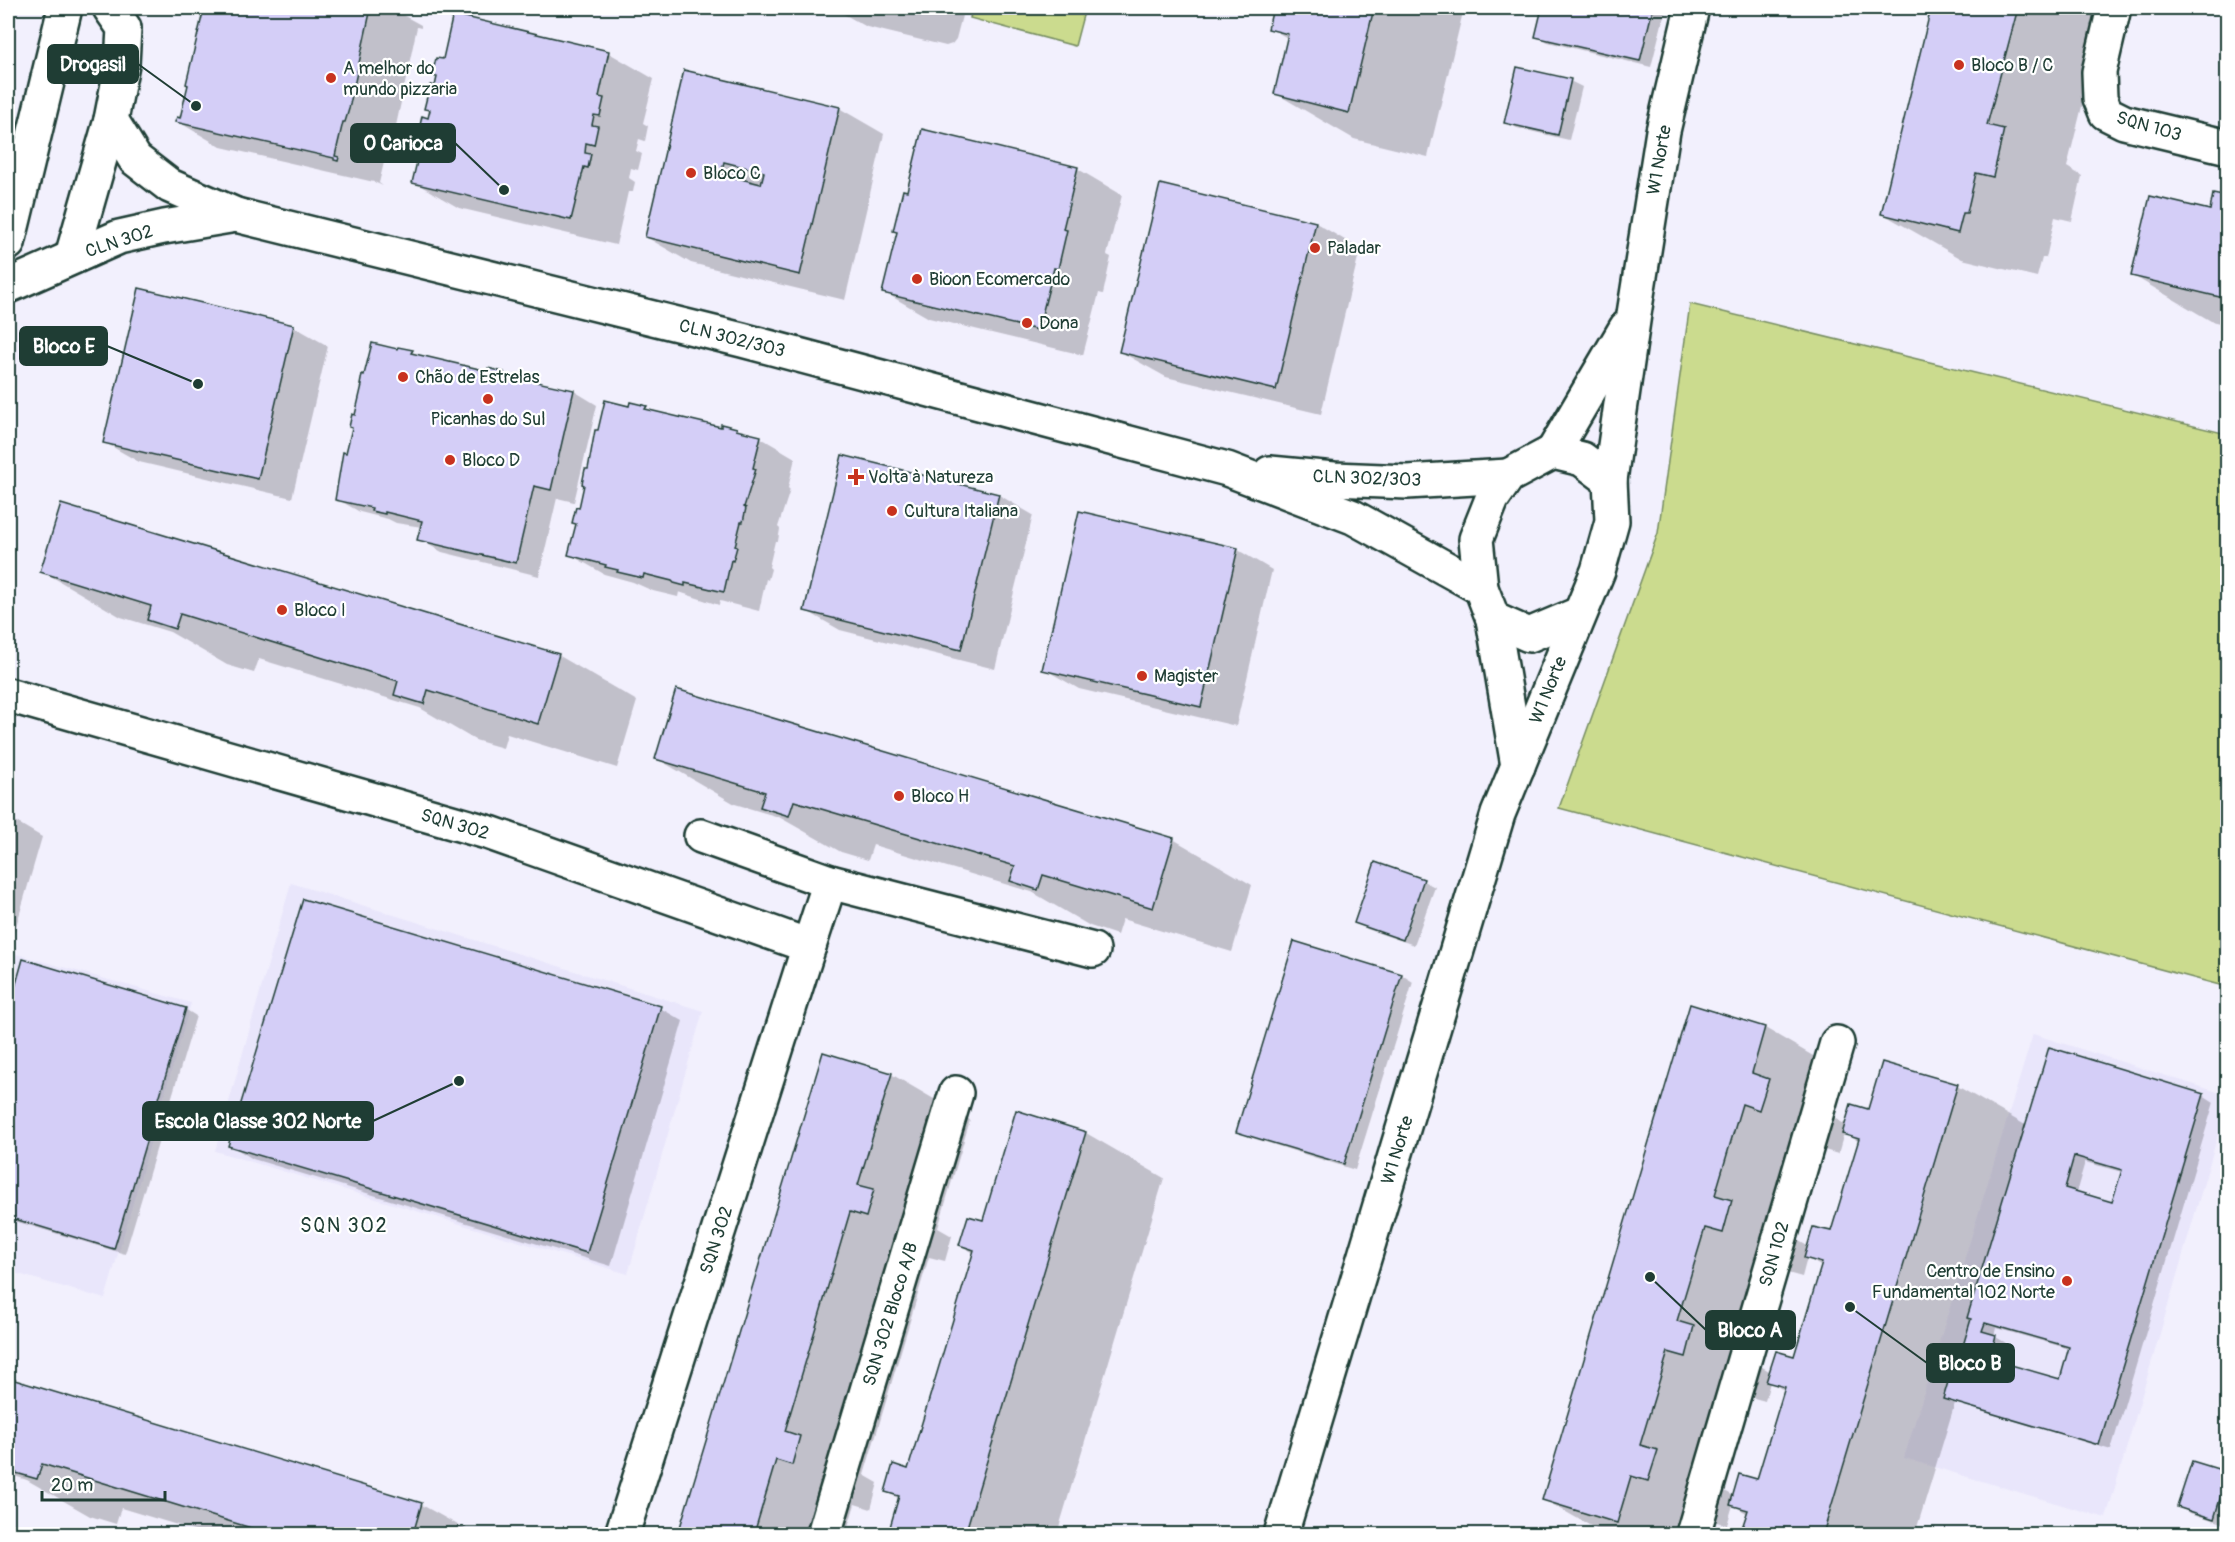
<svg xmlns="http://www.w3.org/2000/svg" width="2235" height="1542" font-family="Pangolin,sans-serif">
<style>
.built{fill:#e9e6fb}
.green{fill:#cbdb8e;stroke:#758c61;stroke-width:1.5}
.shadow{fill:#0003;fill-rule:evenodd}
.building{fill:#d4cef7;stroke:#1f3d34;stroke-width:1.5;fill-rule:evenodd}
.lines{fill:none;stroke-linecap:round;stroke-linejoin:round}
.minor-casing{stroke:#1f3d34;stroke-width:38}
.minor{stroke:#fff;stroke-width:33}
.poi-dot{fill:#c8321e;stroke:#fff;stroke-width:2}
.labels{text-anchor:middle;stroke-width:4.5;stroke-linejoin:round;paint-order:stroke}
.poi-label{font-size:18px;fill:#1f3d34;stroke:#fff;text-anchor:start}
.street-label{font-size:18px;fill:#1f3d34;stroke:#fff}
.neighbourhood-label{font-size:20px;letter-spacing:1.5px;fill:#1f3d34;stroke:#fff}
.leader{fill:none;stroke:#1f3d34;stroke-width:2}
.callout-dot{fill:#1f3d34;stroke:#fff;stroke-width:2}
.callout{fill:#1f3d34;stroke:#1f3d34;stroke-width:2}
.callout-label{font-size:20px;text-anchor:middle;font-weight:bold;fill:#fff}
</style>
<rect width="100%" height="100%" fill="#f2f0fd"/>
<filter id="ink" filterUnits="userSpaceOnUse"><feTurbulence type="fractalNoise" baseFrequency=".0167" numOctaves="2"/><feDisplacementMap in="SourceGraphic" scale="12" xChannelSelector="R" yChannelSelector="G"/><feConvolveMatrix kernelMatrix="1 2 1 2 8 2 1 2 1" color-interpolation-filters="sRGB"/></filter>
<g filter="url(#ink)">
<!-- built -->
<g class="built">
<polygon points="291,883 703,1011 628,1274 215,1151"/>
<polygon points="9,952 191,1003 105,1299 8,1271 8,958"/>
<polygon points="2033,1034 2227,1095 2227,1104 2106,1518 1904,1458"/>
</g>
<!-- green -->
<g class="green">
<polygon points="972,8 1085,8 1075,46 970,18"/>
<polygon points="1690,304 2227,434 2227,987 1559,808 1658,533"/>
</g>
<!-- shadow -->
<g class="shadow">
<polygon points="205,8 390,8 421,25 421,28 417,27 394,135 390,147 388,146 379,183 383,186 374,182 221,147 177,121 181,120 189,84 188,83"/>
<polygon points="833,8 964,8 956,39 952,44 946,46 867,27"/>
<polygon points="1275,8 1464,8 1428,157 1354,139 1275,93 1289,39 1270,28"/>
<polygon points="1543,8 1666,8 1651,67 1548,42 1537,36"/>
<polygon points="1932,8 2121,8 2095,54 2067,167 2082,176 2072,221 2055,217 2047,254 2046,258 2042,258 2037,277 1962,259 1883,214"/>
<polygon points="454,16 609,53 654,79 643,123 648,126 645,141 639,139 636,151 642,154 638,170 631,168 629,178 635,182 633,192 628,192 616,245 459,208 414,182 431,111 426,108 436,88 439,78 434,75 444,61"/>
<polygon points="685,72 839,108 884,134 845,300 691,263 646,237"/>
<polygon points="1570,81 1582,87 1569,140 1517,128 1506,122"/>
<polygon points="923,131 1078,169 1122,195 1107,255 1111,257 1103,294 1099,293 1083,355 929,318 884,292"/>
<polygon points="2228,199 2228,325 2211,321 2132,275"/>
<polygon points="1316,223 1360,249 1321,414 1166,377 1121,352"/>
<polygon points="293,326 328,346 292,498 139,462 104,442"/>
<polygon points="399,349 412,352 422,357 489,373 503,373 511,378 574,391 597,405 574,502 557,498 539,576 442,552 418,539 422,527 396,523 388,519 360,512 337,499 356,416"/>
<polygon points="631,404 646,408 656,414 722,429 722,426 737,429 745,434 761,438 795,458 788,488 790,490 778,527 780,529 778,541 775,541 769,567 771,569 768,580 766,579 759,611 720,601 719,605 679,592 678,597 653,591 633,582 604,574 569,554 589,470"/>
<polygon points="999,495 1033,515 995,669 840,630 805,610"/>
<polygon points="1081,513 1238,550 1272,570 1236,726 1079,689 1044,669"/>
<polygon points="42,571 558,655 637,701 617,768 507,734 503,748 475,740 420,708 259,659 254,673 227,665 170,632 121,617"/>
<polygon points="656,758 1173,839 1252,885 1232,952 1122,919 1117,935 1090,926 1032,892 873,845 868,860 841,852 779,817 735,804"/>
<polygon points="8,817 42,837 8,954"/>
<polygon points="1423,881 1435,887 1414,945 1367,929 1356,922"/>
<polygon points="24,961 185,1009 196,1016 125,1254 8,1219 8,1018"/>
<polygon points="1402,975 1413,982 1355,1170 1249,1137 1238,1131"/>
<path d="M 1691,1006 L 1765,1028 L 1844,1074 L 1831,1116 L 1846,1125 L 1869,1111 L 1957,1086 L 2027,1126 L 2203,1095 L 2214,1102 L 2111,1450 L 1955,1403 L 1915,1534 L 1742,1534 L 1748,1514 L 1733,1505 L 1727,1525 L 1710,1520 L 1705,1534 L 1605,1534 L 1543,1499 ZM 1844,1133 L 1860,1142 L 1832,1233 L 1809,1247 L 1794,1238 L 1821,1149 L 1838,1154 ZM 2085,1162 L 2122,1172 L 2114,1204 L 2076,1193 ZM 1807,1258 L 1822,1267 L 1795,1358 L 1771,1372 L 1757,1364 L 1784,1272 L 1802,1277 ZM 1996,1328 L 2070,1349 L 2061,1381 L 2002,1364 L 2006,1343 L 1994,1336 ZM 1770,1382 L 1785,1391 L 1758,1481 L 1734,1496 L 1719,1488 L 1747,1396 L 1765,1401 Z"/>
<polygon points="660,1008 683,1021 611,1266 253,1159 230,1145"/>
<polygon points="824,1053 891,1074 970,1120 938,1228 952,1236 945,1261 929,1257 864,1475 878,1483 871,1509 855,1504 846,1534 679,1534"/>
<polygon points="1017,1112 1086,1133 1164,1178 1057,1534 889,1534 900,1499 886,1492 909,1470 974,1253 960,1245 984,1222"/>
<polygon points="8,1380 422,1505 474,1534 207,1534 121,1508 116,1524 90,1516 27,1480 8,1474"/>
<polygon points="2228,1473 2228,1517 2225,1524 2190,1513 2179,1507"/>
</g>
<!-- building -->
<g class="building">
<polygon points="204,8 371,8 349,109 345,122 343,122 335,156 339,157 338,161 334,160 334,158 175,122 177,117 180,118 188,85 186,84"/>
<polygon points="1273,8 1374,8 1349,113 1274,94 1288,34 1268,29"/>
<polygon points="1542,8 1653,8 1640,61 1535,37"/>
<polygon points="1931,8 2018,8 1987,125 2004,129 1993,177 1976,173 1968,208 1967,213 1963,213 1958,233 1881,214"/>
<polygon points="453,14 609,51 599,97 604,98 600,116 594,115 592,125 598,126 594,145 586,143 585,153 591,154 588,168 584,167 571,220 412,183 423,136 418,135 422,116 428,118 430,110 424,109 430,85 435,86 437,77 432,76 436,58 443,59"/>
<polygon points="1517,67 1571,79 1558,135 1504,123"/>
<path d="M 684,70 L 840,107 L 800,275 L 645,237 ZM 724,162 L 764,172 L 761,184 L 721,174 Z"/>
<polygon points="922,129 1078,167 1063,229 1067,230 1058,269 1054,268 1038,330 882,293 897,232 893,231 903,190 907,191"/>
<polygon points="1160,184 1316,222 1276,390 1119,352"/>
<polygon points="2213,194 2228,197 2228,299 2131,276 2150,196 2210,210"/>
<polygon points="139,288 294,325 258,479 103,443"/>
<polygon points="372,343 397,349 398,347 413,350 411,353 488,371 488,368 504,372 504,375 574,390 551,490 534,486 516,563 417,540 422,521 385,512 385,514 371,511 372,508 335,500 343,452 346,453 352,428 349,427 352,414 355,415 362,385 360,385 362,374 364,375"/>
<polygon points="605,400 629,406 630,402 647,406 645,409 721,427 721,424 737,428 736,430 761,436 753,468 756,469 744,507 746,508 743,522 741,522 735,546 737,547 733,561 731,560 724,592 685,583 685,586 674,583 672,581 644,574 643,578 617,572 618,570 605,567 606,565 568,555 576,524 572,523 576,507 579,508 584,485 582,484 585,469 588,469 595,430 598,430"/>
<polygon points="842,455 999,494 961,650 804,611"/>
<polygon points="61,504 559,654 538,724 428,690 424,704 394,695 398,681 180,614 175,629 147,620 151,606 40,572"/>
<polygon points="1079,511 1238,548 1201,707 1042,670"/>
<polygon points="676,689 1174,838 1153,908 1043,875 1038,890 1010,881 1015,866 794,801 789,816 760,807 765,792 655,759"/>
<polygon points="1375,862 1424,879 1403,940 1354,923"/>
<polygon points="303,899 661,1006 587,1253 228,1146"/>
<polygon points="1294,941 1402,974 1344,1164 1236,1132"/>
<polygon points="23,959 186,1008 114,1249 8,1217 8,1012"/>
<polygon points="1690,1004 1765,1027 1752,1073 1769,1079 1759,1110 1742,1104 1715,1195 1732,1200 1723,1233 1705,1228 1677,1321 1694,1326 1686,1357 1668,1352 1640,1445 1658,1450 1648,1481 1631,1476 1617,1523 1542,1500"/>
<path d="M 2049,1047 L 2204,1094 L 2099,1445 L 1943,1399 L 1958,1348 L 1962,1349 L 1971,1319 L 1967,1318 ZM 2074,1156 L 2122,1170 L 2112,1202 L 2065,1188 ZM 1985,1323 L 2069,1347 L 2060,1379 L 1990,1359 L 1996,1335 L 1982,1331 Z"/>
<polygon points="823,1052 892,1073 858,1185 874,1189 866,1217 850,1212 785,1431 800,1436 792,1465 776,1460 754,1534 678,1534"/>
<polygon points="1882,1062 1958,1084 1951,1107 1823,1534 1740,1534 1748,1510 1730,1505 1739,1474 1757,1479 1785,1387 1766,1382 1776,1351 1794,1356 1822,1263 1804,1258 1813,1227 1831,1231 1859,1139 1842,1134 1851,1104 1868,1109"/>
<polygon points="1016,1110 1086,1132 965,1534 888,1534 899,1496 885,1492 893,1464 908,1469 974,1250 959,1245 968,1216 983,1220"/>
<polygon points="8,1378 422,1503 413,1534 260,1534 261,1531 42,1464 37,1479 9,1471 14,1456 8,1454"/>
<polygon points="2192,1461 2228,1472 2214,1519 2177,1507"/>
</g>
<g class="lines">
<defs>
<g id="minor">
<polyline points="110,8 124,28 122,64 111,120 135,159 170,186 236,215 742,340 1227,469 1353,517 1481,588"/>
<polyline points="2114,8 2099,72 2100,98 2106,113 2124,122 2228,147"/>
<polyline points="8,243 65,8"/>
<polyline points="72,256 111,120"/>
<polyline points="8,286 119,237 164,227 236,215"/>
<polyline points="1553,452 1626,328"/>
<polyline points="1270,473 1334,479 1407,482 1508,476"/>
<polyline points="1493,619 1529,635 1579,614"/>
<polyline points="8,695 490,833 809,946 622,1534"/>
<polyline points="1518,766 1493,619 1481,588 1476,539 1492,499 1508,476 1553,452 1582,459 1610,480"/>
<polyline points="701,836 830,882 1093,950"/>
<polyline points="809,946 830,882"/>
<polyline points="824,1534 956,1093"/>
<polyline points="1281,1534 1498,814 1598,571 1612,521 1610,480 1634,314 1663,131 1692,8"/>
<polyline points="1693,1534 1837,1043"/>
</g>
</defs>
<!-- minor casing -->
<use href="#minor" class="minor-casing"/>
<!-- minor -->
<use href="#minor" class="minor"/>
</g>
</g>
<!-- markers -->
<g class="poi-dot">
<circle cx="1959" cy="65" r="6"/>
<circle cx="331" cy="78" r="6"/>
<circle cx="691" cy="173" r="6"/>
<circle cx="1315" cy="248" r="6"/>
<circle cx="917" cy="279" r="6"/>
<circle cx="1027" cy="323" r="6"/>
<circle cx="403" cy="377" r="6"/>
<circle cx="488" cy="399" r="6"/>
<circle cx="450" cy="460" r="6"/>
<path d="M853 468h6v6h6v6h-6v6h-6v-6h-6v-6h6z"/>
<circle cx="892" cy="511" r="6"/>
<circle cx="282" cy="610" r="6"/>
<circle cx="1142" cy="676" r="6"/>
<circle cx="899" cy="796" r="6"/>
<circle cx="2067" cy="1281" r="6"/>
</g>
<g class="labels">
<!-- poi labels -->
<g class="poi-label">
<text x="1971" y="71">Bloco B / C</text>
<text x="343" y="74">A melhor do<tspan x="343" dy="21">mundo pizzaria</tspan></text>
<text x="703" y="179">Bloco C</text>
<text x="1327" y="254">Paladar</text>
<text x="929" y="285">Bioon Ecomercado</text>
<text x="1039" y="329">Dona</text>
<text x="415" y="383">Chão de Estrelas</text>
<text x="488" y="425" text-anchor="middle">Picanhas do Sul</text>
<text x="462" y="466">Bloco D</text>
<text x="868" y="483">Volta à Natureza</text>
<text x="904" y="517">Cultura Italiana</text>
<text x="294" y="616">Bloco I</text>
<text x="1154" y="682">Magister</text>
<text x="911" y="802">Bloco H</text>
<text x="2055" y="1277" text-anchor="end">Centro de Ensino<tspan x="2055" dy="21">Fundamental 102 Norte</tspan></text>
</g>
<!-- street labels -->
<g class="street-label">
<text transform="translate(2149 126) rotate(16)" y="6">SQN 103</text>
<text transform="translate(1659 160) rotate(-80)" y="6">W1 Norte</text>
<text transform="translate(119 241) rotate(-18)" y="6">CLN 302</text>
<text transform="translate(732 338) rotate(14)" y="6">CLN 302/303</text>
<text transform="translate(1367 478) rotate(2)" y="6">CLN 302/303</text>
<text transform="translate(1548 690) rotate(-68)" y="6">W1 Norte</text>
<text transform="translate(455 824) rotate(16)" y="6">SQN 302</text>
<text transform="translate(1397 1150) rotate(-73)" y="6">W1 Norte</text>
<text transform="translate(716 1240) rotate(-72)" y="6">SQN 302</text>
<text transform="translate(1774 1254) rotate(-74)" y="6">SQN 102</text>
<text transform="translate(890 1314) rotate(-73)" y="6">SQN 302 Bloco A/B</text>
</g>
<!-- neighbourhood labels -->
<g class="neighbourhood-label">
<text x="344" y="1232">SQN 302</text>
</g>
</g>
<!-- callouts -->
<path class="leader" d="M196 106L138 64M504 190L455 143M198 384L107 346M459 1081L373 1121M1650 1277L1706 1330M1850 1307L1927 1363"/>
<g class="callout-dot">
<circle cx="196" cy="106" r="6"/>
<circle cx="504" cy="190" r="6"/>
<circle cx="198" cy="384" r="6"/>
<circle cx="459" cy="1081" r="6"/>
<circle cx="1650" cy="1277" r="6"/>
<circle cx="1850" cy="1307" r="6"/>
</g>
<g class="callout">
<rect x="48" y="45" width="90" height="38" rx="6"/>
<rect x="351" y="124" width="104" height="38" rx="6"/>
<rect x="20" y="327" width="87" height="38" rx="6"/>
<rect x="143" y="1102" width="230" height="38" rx="6"/>
<rect x="1706" y="1311" width="89" height="38" rx="6"/>
<rect x="1927" y="1344" width="87" height="38" rx="6"/>
</g>
<g class="callout-label">
<text x="93" y="71">Drogasil</text>
<text x="403" y="150">O Carioca</text>
<text x="64" y="353">Bloco E</text>
<text x="258" y="1128">Escola Classe 302 Norte</text>
<text x="1750" y="1337">Bloco A</text>
<text x="1970" y="1370">Bloco B</text>
</g>
<!-- margin -->
<rect width="2235" height="1542" fill="none" stroke="#fff" stroke-width="30"/>
<rect x="15" y="15" width="2205" height="1512" fill="none" stroke="#1f3d34" stroke-width="2" filter="url(#ink)"/>
<!-- scale -->
<path d="M42 1491v9h123v-9" fill="none" stroke="#1f3d34" stroke-width="3"/>
<text x="51" y="1491" font-size="18" fill="#1f3d34" stroke="#ffffff" stroke-width="4.5" paint-order="stroke">20 m</text>
</svg>
